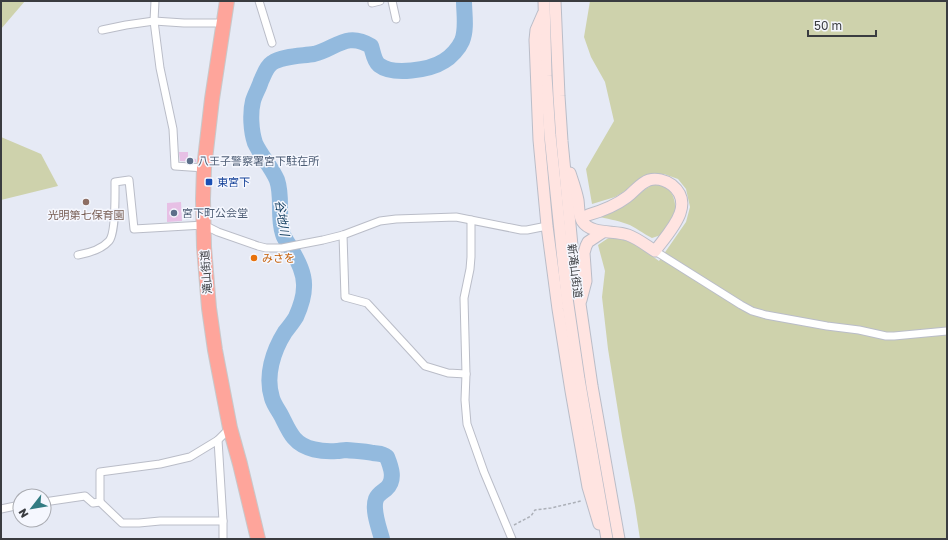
<svg xmlns="http://www.w3.org/2000/svg" width="948" height="540" font-family="'Golos Text','Noto Sans JP',sans-serif">
<style>
.green{fill:#ced2ac}
.lines{fill:none;stroke-linecap:round;stroke-linejoin:round}
.river{stroke:#93bade;stroke-width:16}
.building{fill:#e7c0e5}
.street-casing{stroke:#babdc8;stroke-width:9}
.secondary-casing{stroke:#babdc8;stroke-width:13}
.highway-casing{stroke:#c8c8ca;stroke-width:16}
.path{stroke:#acb0b8;stroke-width:1.5;stroke-dasharray:3 2;stroke-linecap:butt}
.street{stroke:#fff;stroke-width:7}
.secondary{stroke:#ffe4e1;stroke-width:11}
.highway{stroke:#fea59b;stroke-width:14}
.service-dot{fill:#5c6f8a;stroke:#f5f7fe;stroke-width:1.5}
.transit-dot{fill:#1a4fb4;stroke:#f5f7fe;stroke-width:1.5}
.education-dot{fill:#8d6e63;stroke:#f5f7fe;stroke-width:1.5}
.food-dot{fill:#e8710a;stroke:#f5f7fe;stroke-width:1.5}
.labels{text-anchor:middle;stroke-width:3;stroke-linejoin:round;paint-order:stroke}
.service-label{font-size:11px;fill:#4e5e75;stroke:#f5f7fe;text-anchor:start}
.transit-label{font-size:11px;fill:#164399;stroke:#f5f7fe;text-anchor:start}
.education-label{font-size:11px;fill:#785e54;stroke:#f5f7fe}
.food-label{font-size:11px;fill:#c56008;stroke:#f5f7fe;text-anchor:start}
.street-label{font-size:11px;fill:#3a3c40;stroke:#f5f7fe}
.water-label{font-size:12px;font-style:italic;fill:#0e3a5d;stroke:#f5f7fe}
</style>
<rect width="100%" height="100%" fill="#e6eaf5"/>
<!-- green -->
<g class="green">
<polygon points="1,1 25,1 1,29"/>
<path d="M 590,1 L 947,1 L 947,539 L 640,539 L 635,506 L 622,436 L 608,349 L 602,297 L 605,271 L 598,245 C 601,243 606,239 609,238 C 627,236 645,251 659,261 L 686,222 L 690,207 L 686,189 L 678,179 L 664,174 L 648,175 L 633,184 L 625,191 L 615,197 L 592,204 L 586,169 L 614,121 L 605,82 L 591,57 L 584,37 Z"/>
<polygon points="1,137 41,154 58,186 1,200"/>
<path d="M 652,185 C 656,185 663,184 667,188 C 674,193 677,206 674,214 C 673,221 665,229 661,235 L 652,238 C 643,234 636,227 627,224 C 617,220 607,219 596,216 C 607,212 619,208 628,202 C 637,197 643,190 652,185 Z"/>
</g>
<g class="lines">
<!-- river -->
<path class="river" d="M 382,539 C 379,528 372,510 376,499 C 378,494 382,492 386,489 C 396,480 391,467 387,457 C 382,453 380,454 373,453 C 364,451 355,451 346,450 C 343,450 340,451 337,451 C 323,452 304,450 294,438 C 289,432 286,425 282,417 C 279,411 274,405 272,398 C 265,376 273,351 285,332 C 289,327 293,322 296,317 C 300,308 304,297 304,287 C 305,272 296,258 289,245 C 287,242 284,238 283,234 C 277,217 283,197 277,180 C 271,166 261,156 255,143 C 251,131 250,113 253,101 C 255,94 259,88 261,81 C 264,75 266,67 272,63 C 282,56 301,56 314,54 C 336,49 346,31 371,46 C 373,52 374,61 379,65 C 393,76 430,70 444,61 C 451,57 459,48 462,41 C 467,29 464,13 464,1"/>
</g>
<!-- building -->
<g class="building">
<polygon points="179,152 188,152 188,158 196,159 196,162 180,161"/>
<polygon points="181,202 182,221 167,222 167,203"/>
</g>
<g class="lines">
<defs>
<g id="street">
<polyline points="155,1 154,21 160,68 173,129 175,166 204,168"/>
<polyline points="259,1 272,43"/>
<polyline points="372,1 372,3 380,1"/>
<polyline points="392,1 396,19"/>
<polyline points="102,30 126,25 154,21 184,23 224,23"/>
<polyline points="471,220 471,257 470,269 464,298 466,374 465,400 467,424 484,472 512,539"/>
<polyline points="343,235 345,297 367,303 425,366 448,373 466,374"/>
<polyline points="655,251 741,305 752,311 766,315 827,326 859,330 886,336 894,336 947,331"/>
<path d="M 78,255 C 89,253 101,250 109,241 C 116,233 115,194 115,182 L 129,180 L 134,229 L 204,225 L 218,232 L 258,246 L 266,248 L 282,248 L 297,245 L 323,240 L 343,235 L 380,221 L 396,219 L 456,217 L 521,230 L 527,230 L 547,226"/>
<polyline points="44,502 85,496 93,503 100,502 100,472 160,464 190,457 218,440"/>
<polyline points="100,502 122,523 139,523 160,521 223,521"/>
<polyline points="1,509 20,505"/>
<polyline points="223,539 223,521 218,440 230,428"/>
</g>
<g id="secondary">
<polyline points="544,1 546,76 550,135 567,298 579,379 607,539"/>
<polyline points="555,1 559,96 562,141 573,256 592,386 619,539"/>
<polyline points="543,14 536,30 535,40 539,140 547,226 558,309 571,391 588,487 599,524"/>
<path d="M 570,173 C 573,182 576,190 578,200 C 579,207 578,214 582,221 C 591,235 614,230 628,235 C 637,238 647,246 655,251 C 668,233 697,205 672,185 C 665,180 656,178 649,180 C 640,183 634,192 627,197 C 615,206 602,211 588,215"/>
<polyline points="581,300 586,281 584,253 586,246 588,242 603,232"/>
</g>
<polyline id="highway" points="227,1 212,99 204,168 203,199 204,247 209,308 215,350 230,428 240,464 258,539"/>
</defs>
<!-- street casing -->
<use href="#street" class="street-casing"/>
<!-- secondary casing -->
<use href="#secondary" class="secondary-casing"/>
<!-- highway casing -->
<use href="#highway" class="highway-casing"/>
<!-- path -->
<polyline class="path" points="514,525 531,516 535,510 551,508 581,501"/>
<!-- street -->
<use href="#street" class="street"/>
<!-- secondary -->
<use href="#secondary" class="secondary"/>
<!-- highway -->
<use href="#highway" class="highway"/>
</g>
<!-- markers -->
<g class="service-dot">
<circle cx="190" cy="161" r="4"/>
<circle cx="174" cy="213" r="4"/>
</g>
<rect class="transit-dot" x="205" y="178" width="8" height="8" rx="2"/>
<circle class="education-dot" cx="86" cy="202" r="4"/>
<circle class="food-dot" cx="254" cy="258" r="4"/>
<g class="labels">
<!-- service labels -->
<g class="service-label">
<text x="198" y="165">八王子警察署宮下駐在所</text>
<text x="182" y="217">宮下町公会堂</text>
</g>
<!-- transit labels -->
<g class="transit-label">
<text x="217" y="186">東宮下</text>
</g>
<!-- education labels -->
<g class="education-label">
<text x="86" y="219">光明第七保育園</text>
</g>
<!-- food labels -->
<g class="food-label">
<text x="262" y="262">みさを</text>
</g>
<!-- street labels -->
<g class="street-label">
<text transform="translate(575 271) rotate(83)" y="4">新滝山街道</text>
<text transform="translate(206 272) rotate(-94)" y="4">滝山街道</text>
</g>
<!-- water labels -->
<g class="water-label">
<text transform="translate(282 218) rotate(81)" y="4">谷地川</text>
</g>
</g>
<!-- border -->
<rect width="948" height="540" fill="none" stroke="#3a3c40" stroke-width="4"/>
<!-- north arrow -->
<g transform="translate(32 508) rotate(239)"><circle r="19" fill="#f5f7fe" stroke="#aaacb2"/>
<path d="M0-3L7 15L0 10L-7 15Z" fill="#337c83"/>
<text y="-6" font-size="11" font-weight="bold" text-anchor="middle" fill="#3a3c40">N</text>
</g>
<!-- scale -->
<path d="M808 30v6h68v-6" fill="none" stroke="#3a3c40" stroke-width="2"/>
<text x="814" y="30" font-size="12" fill="#3a3c40" stroke="#f5f7fe" stroke-width="3" paint-order="stroke">50 m</text>
</svg>
